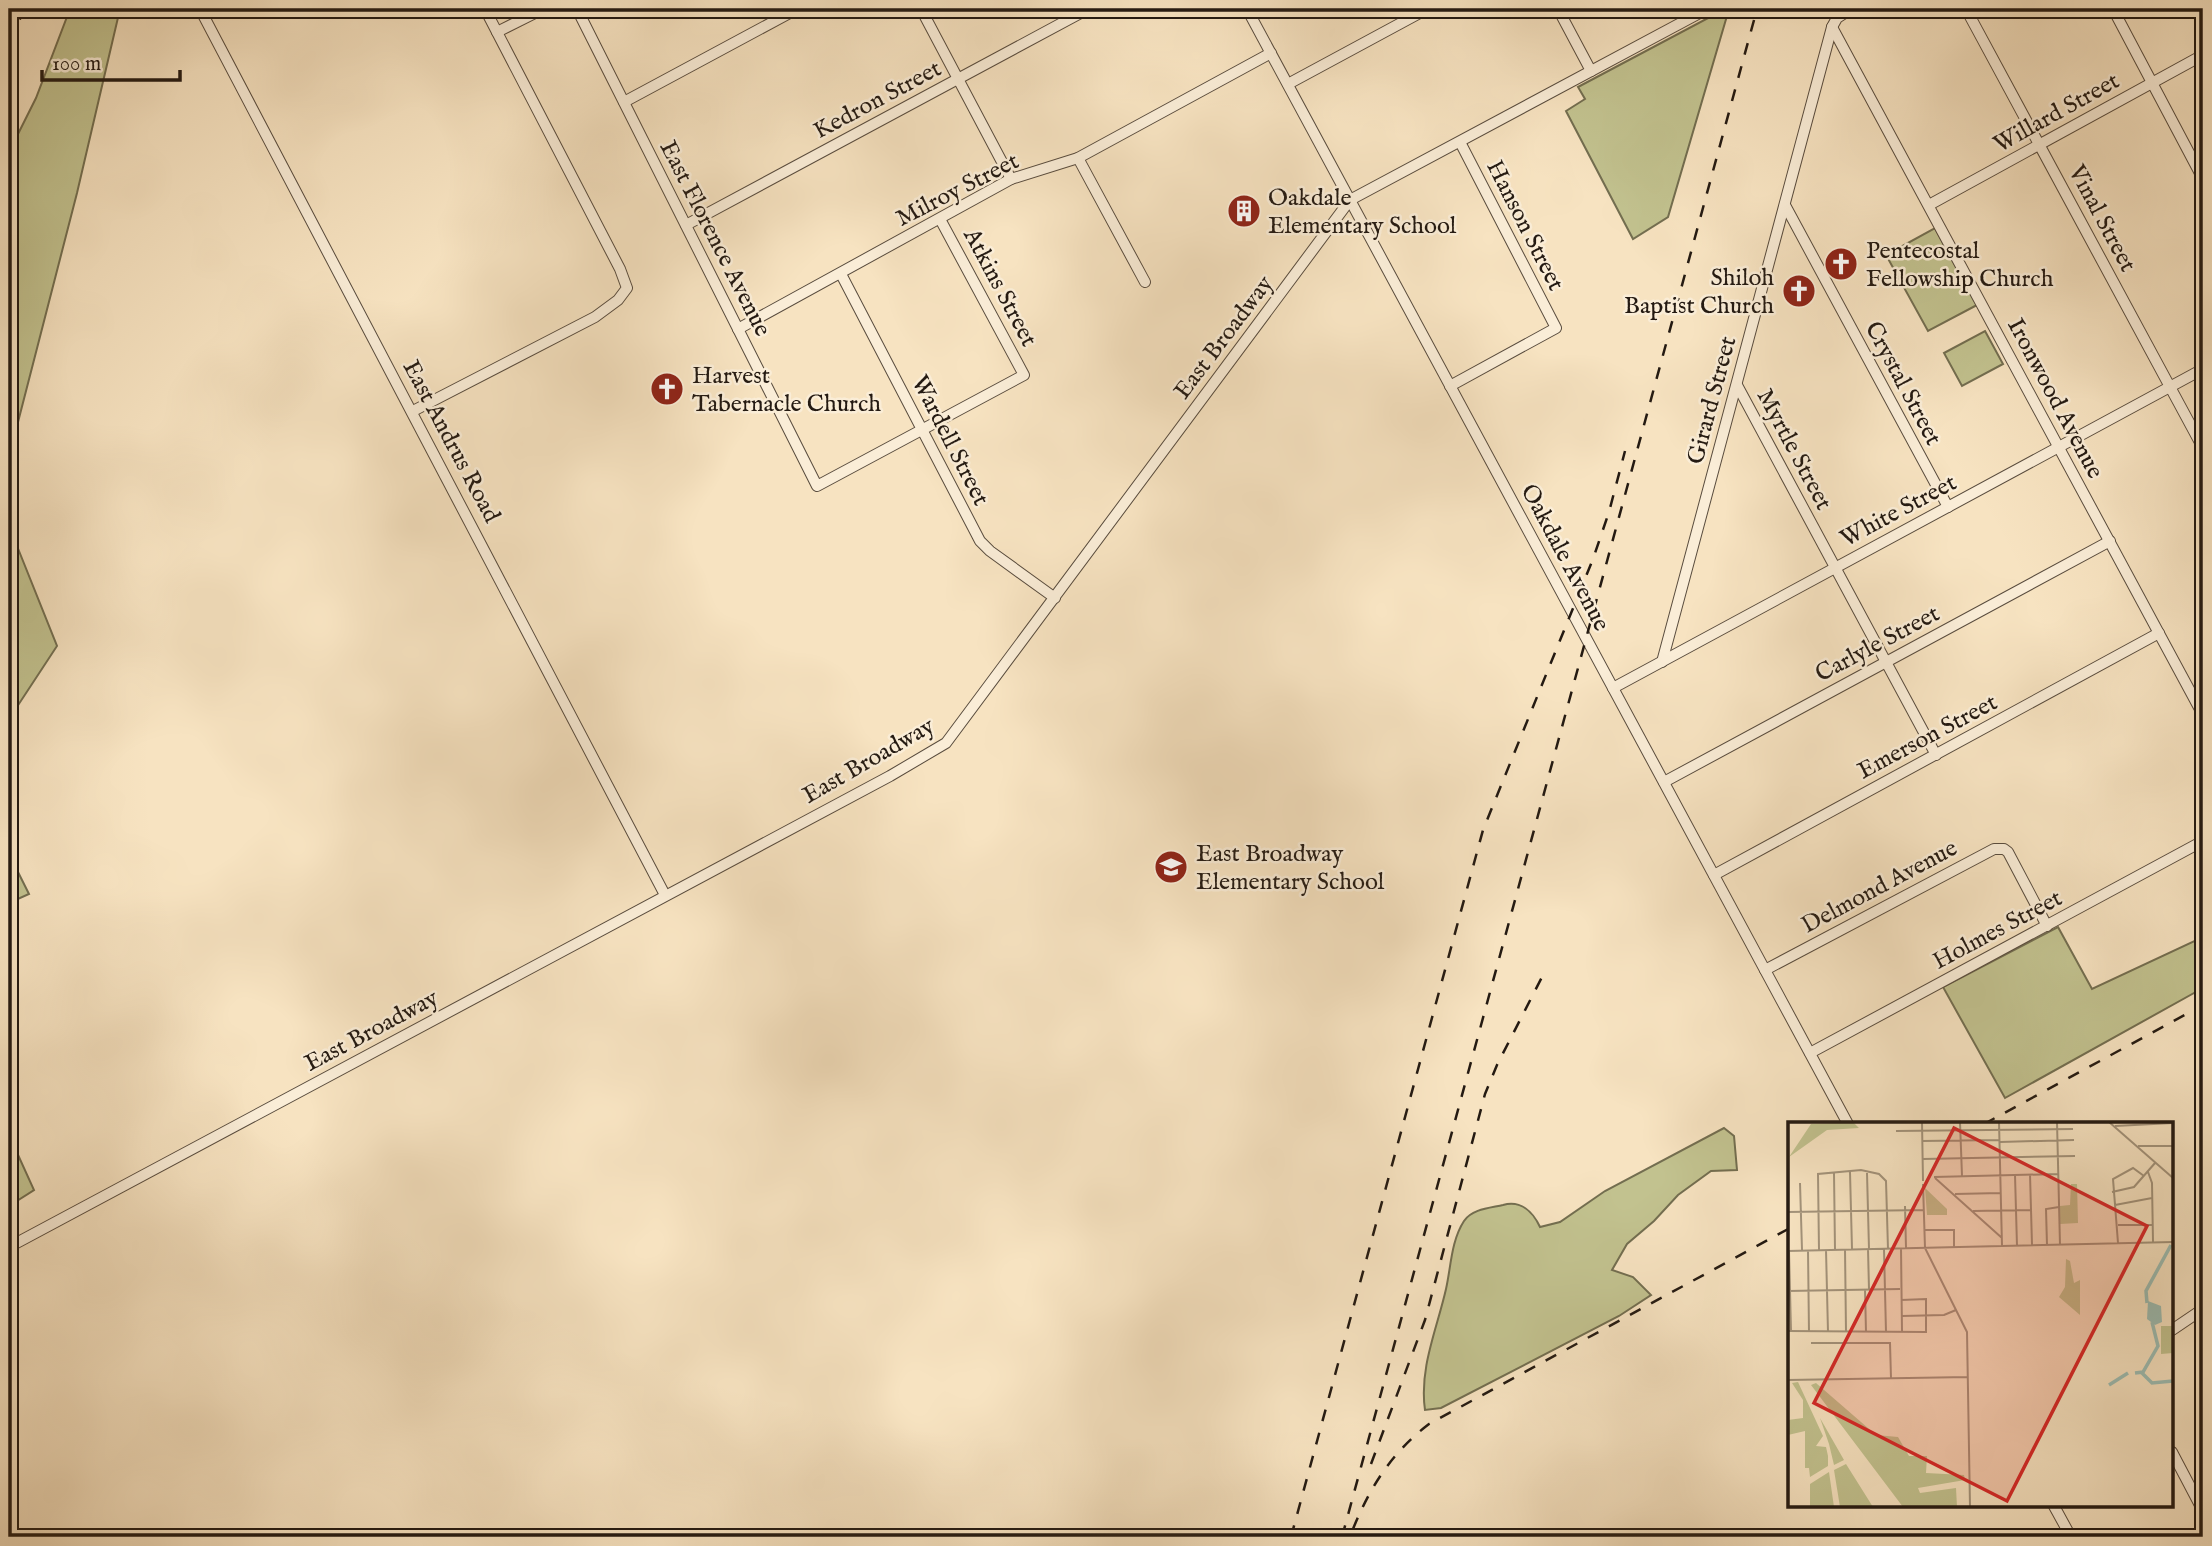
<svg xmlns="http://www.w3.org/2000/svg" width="2212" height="1546" font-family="'IM FELL English',serif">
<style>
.green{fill:#c2c28f;stroke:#736e50;stroke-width:2}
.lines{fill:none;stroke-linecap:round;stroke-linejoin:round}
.minor-casing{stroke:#594c3e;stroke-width:12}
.minor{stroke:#faedd7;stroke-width:10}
.rail{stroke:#241a12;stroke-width:2.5;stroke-dasharray:12 12;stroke-linecap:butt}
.labels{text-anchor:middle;stroke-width:5;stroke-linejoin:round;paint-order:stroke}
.street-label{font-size:24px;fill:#241a12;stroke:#faedd7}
.poi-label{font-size:24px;fill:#241a12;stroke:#faedd7;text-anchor:start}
.inset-river{fill:none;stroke:#9dbeb4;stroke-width:3.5}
.inset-road{fill:none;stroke:#a3937b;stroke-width:2}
.view{fill:#d62828;fill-opacity:0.15;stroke:#d62828;stroke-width:3.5}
.inset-edge{fill:none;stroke:#241a12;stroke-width:3.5}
</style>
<rect width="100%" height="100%" fill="#f7e3c1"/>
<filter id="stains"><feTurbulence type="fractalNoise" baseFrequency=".00286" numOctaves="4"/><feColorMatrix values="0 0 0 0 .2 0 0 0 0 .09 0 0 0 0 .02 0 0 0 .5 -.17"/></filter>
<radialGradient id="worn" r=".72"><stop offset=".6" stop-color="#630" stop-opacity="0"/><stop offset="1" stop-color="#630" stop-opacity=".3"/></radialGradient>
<!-- green -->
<g class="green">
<polygon points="70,9 120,9 77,193 9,457 9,152 36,98"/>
<polygon points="1725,9 1729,9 1668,217 1633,239 1566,111 1585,99 1578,87"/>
<polygon points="1935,228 1977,305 1928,331 1886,255"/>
<polygon points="1985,331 2003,364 1962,386 1944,353"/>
<polygon points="9,526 57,646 9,719"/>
<polygon points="9,854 29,894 9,903"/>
<polygon points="2058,927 2092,989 2203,937 2203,988 2005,1098 1943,987"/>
<path d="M 1724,1128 L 1734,1136 L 1737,1170 L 1711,1171 L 1678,1195 L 1654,1221 L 1627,1244 L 1612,1270 L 1633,1277 L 1651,1295 L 1619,1316 L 1441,1408 L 1425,1410 C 1419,1368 1437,1329 1446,1289 C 1451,1267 1451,1241 1464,1221 C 1472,1209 1490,1208 1503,1205 C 1521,1200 1533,1212 1540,1227 L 1560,1222 L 1605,1191 Z"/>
<polygon points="9,1135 34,1190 9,1206"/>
</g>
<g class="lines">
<defs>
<g id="minor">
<polyline points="200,9 665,895"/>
<polyline points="577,9 817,486 1024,375 940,219"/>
<polyline points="921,9 1011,179"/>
<polyline points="1247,9 1848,1124"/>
<polyline points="1558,9 1591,71"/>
<polyline points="1966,9 2203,448"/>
<polyline points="2113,9 2203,179"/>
<polyline points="2200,9 2203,15"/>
<polyline points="1832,27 2203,715"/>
<polyline points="497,32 543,9"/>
<polyline points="1288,84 1427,9"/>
<polyline points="624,102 797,9"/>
<polyline points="1078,158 1145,282"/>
<polyline points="1785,205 1948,507"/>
<polyline points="1929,205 2203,55"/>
<polyline points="686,225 1088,9"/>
<polyline points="841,274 980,541 990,551 1055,598"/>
<polyline points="738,329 1011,179 1078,158 1271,53"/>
<polyline points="1737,385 1936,755"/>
<polyline points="1450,386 1556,328 1460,142"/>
<polyline points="413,411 595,317 618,300 627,288 620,269 485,9"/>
<polyline points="1662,662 1832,27 1837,18 1851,9"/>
<polyline points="1613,688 2203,369"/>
<polyline points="1664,782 2110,541"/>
<polyline points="1714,875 2159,633"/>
<polyline points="1765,970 1994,849 2004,849 2008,852 2047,926"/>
<polyline points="1810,1053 2203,841"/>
<polyline points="9,1247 890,776 946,743 1350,200 1707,9"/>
<polyline points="2172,1330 2203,1309"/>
<polyline points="2172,1452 2203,1511"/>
<polyline points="2054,1506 2071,1537"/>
</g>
</defs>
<!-- minor casing -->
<use href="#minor" class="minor-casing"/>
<!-- minor -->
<use href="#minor" class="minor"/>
<!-- rail -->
<g class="rail">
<polyline points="9,41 25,9"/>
<polyline points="1984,1124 2203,1005"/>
<polyline points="1371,1464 1425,1320 1485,1094 1497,1065 1542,977"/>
<path d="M 1353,1529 C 1370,1487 1392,1452 1429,1424 L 1790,1228"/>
<polyline points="1291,1537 1483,830 1593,559 1609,512 1625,451"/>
<polyline points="1342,1537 1757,9"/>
</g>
</g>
<!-- icons -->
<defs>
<symbol id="building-disc" viewBox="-11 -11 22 22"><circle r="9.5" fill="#8f2418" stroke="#faedd7"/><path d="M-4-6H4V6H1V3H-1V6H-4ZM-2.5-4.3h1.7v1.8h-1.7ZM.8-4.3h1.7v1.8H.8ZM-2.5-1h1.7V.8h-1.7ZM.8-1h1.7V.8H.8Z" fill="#fff"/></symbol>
<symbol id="church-disc" viewBox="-11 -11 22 22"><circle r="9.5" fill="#8f2418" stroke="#faedd7"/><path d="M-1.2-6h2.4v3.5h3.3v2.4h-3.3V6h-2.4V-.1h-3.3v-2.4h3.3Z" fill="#fff"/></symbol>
<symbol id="school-disc" viewBox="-11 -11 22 22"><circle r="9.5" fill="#8f2418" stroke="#faedd7"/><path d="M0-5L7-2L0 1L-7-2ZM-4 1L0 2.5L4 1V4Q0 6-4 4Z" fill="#fff"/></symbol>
</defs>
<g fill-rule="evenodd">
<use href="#building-disc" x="1225" y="192" width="38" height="38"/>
<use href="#church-disc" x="1822" y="245" width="38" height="38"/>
<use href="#church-disc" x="1780" y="272" width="38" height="38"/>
<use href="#church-disc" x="648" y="370" width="38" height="38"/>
<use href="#school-disc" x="1152" y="848" width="38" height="38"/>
</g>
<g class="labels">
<!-- street labels -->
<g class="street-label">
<text transform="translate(877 99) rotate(-28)" y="8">Kedron Street</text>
<text transform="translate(2056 112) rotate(-29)" y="8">Willard Street</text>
<text transform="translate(957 189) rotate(-27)" y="8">Milroy Street</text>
<text transform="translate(2103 218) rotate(62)" y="8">Vinal Street</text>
<text transform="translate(1526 225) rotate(63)" y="8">Hanson Street</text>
<text transform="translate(716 238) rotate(63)" y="8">East Florence Avenue</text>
<text transform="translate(1001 287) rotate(62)" y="8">Atkins Street</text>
<text transform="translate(1223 337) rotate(-53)" y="8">East Broadway</text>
<text transform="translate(1904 383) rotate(62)" y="8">Crystal Street</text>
<text transform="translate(2056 398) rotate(62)" y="8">Ironwood Avenue</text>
<text transform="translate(1711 400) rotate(-75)" y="8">Girard Street</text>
<text transform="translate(951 440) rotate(63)" y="8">Wardell Street</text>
<text transform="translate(452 441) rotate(62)" y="8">East Andrus Road</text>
<text transform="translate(1795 449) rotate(62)" y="8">Myrtle Street</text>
<text transform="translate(1898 510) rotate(-28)" y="8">White Street</text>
<text transform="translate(1566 557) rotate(62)" y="8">Oakdale Avenue</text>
<text transform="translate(1877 643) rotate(-28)" y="8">Carlyle Street</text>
<text transform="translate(1927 736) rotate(-28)" y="8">Emerson Street</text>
<text transform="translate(868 760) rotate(-30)" y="8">East Broadway</text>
<text transform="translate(1879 886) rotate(-28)" y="8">Delmond Avenue</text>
<text transform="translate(1997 929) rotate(-28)" y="8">Holmes Street</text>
<text transform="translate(371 1030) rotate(-28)" y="8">East Broadway</text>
</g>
<!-- poi labels -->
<g class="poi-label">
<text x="1268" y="205">Oakdale<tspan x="1268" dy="28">Elementary School</tspan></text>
<text x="1866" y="258">Pentecostal<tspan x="1866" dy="28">Fellowship Church</tspan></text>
<text x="1774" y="285" text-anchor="end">Shiloh<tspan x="1774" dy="28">Baptist Church</tspan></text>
<text x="692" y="383">Harvest<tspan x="692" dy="28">Tabernacle Church</tspan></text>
<text x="1196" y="861">East Broadway<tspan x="1196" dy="28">Elementary School</tspan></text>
</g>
</g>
<!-- overview -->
<g transform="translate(1788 1122)">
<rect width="385" height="385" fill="#f7e3c1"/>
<path d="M 65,0 L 71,6 L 39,8 L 1,35 L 23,2 ZM 283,62 L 289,62 L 290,101 L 272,102 L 272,84 L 282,83 ZM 137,66 L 159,87 L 159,93 L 139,93 ZM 278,137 L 282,139 L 286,161 L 292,158 L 292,193 L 271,175 L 277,165 ZM 373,204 L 385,204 L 385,231 L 373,232 ZM 10,260 L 35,314 L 28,324 L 38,325 L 40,334 L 40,344 L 22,355 L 21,346 L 17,346 L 17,309 L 0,313 L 0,298 L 15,296 L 15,278 L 4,261 ZM 28,261 L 88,313 L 110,315 L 121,334 L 139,334 L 138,351 L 176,353 L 177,358 L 130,366 L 132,371 L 168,366 L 169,385 L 115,385 L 23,263 ZM 32,296 L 56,338 L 46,343 L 41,322 ZM 58,342 L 85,385 L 52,385 L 46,348 ZM 41,350 L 46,385 L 22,385 L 22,362 Z" fill="#c2c28f"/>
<path d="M 360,179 L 373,184 L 374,200 L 367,203 L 359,197 Z" fill="#9dbeb4"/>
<path class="inset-river" d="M 359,181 L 358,169 L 383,123M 347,251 L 355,250 L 370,224 L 364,200M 354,251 L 364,261 L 385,259M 321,263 L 340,251"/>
<path class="inset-road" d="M 134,0 L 135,59M 172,0 L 174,54M 211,0 L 214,124M 269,0 L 272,123M 321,0 L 385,56M 327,4 L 385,1M 108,9 L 285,7M 134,19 L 212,18M 212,20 L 286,18M 350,24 L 385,24M 135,37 L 287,34M 62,50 L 64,127M 360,50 L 364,61 L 365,120M 46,51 L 47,128M 79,51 L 81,127M 242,52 L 244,123M 227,53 L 229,124M 146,55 L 270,52M 147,56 L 214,116M 12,61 L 14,128M 135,62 L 137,126 L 179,210 L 182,385M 324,70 L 346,65 L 367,41M 167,72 L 213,71M 327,83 L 364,76M 117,84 L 118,126M 185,89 L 243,88M 0,90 L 136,88M 330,103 L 365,103M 136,108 L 166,108 L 166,125M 330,121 L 325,57 L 345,46 L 356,54M 259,123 L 258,87 L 271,85M 113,126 L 114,210M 57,127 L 58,209M 80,127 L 81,167M 96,127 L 98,210M 20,128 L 21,210M 31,128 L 30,52 L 73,48 L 91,52 L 98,59 L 100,127M 38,128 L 40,210M 0,129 L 385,120M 1,129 L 3,209M 77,167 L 78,210M 0,169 L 112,167M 114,194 L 156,193 L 168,188M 0,209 L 138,210 L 138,177 L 113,178M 23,221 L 102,221 L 103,256M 0,258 L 180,255"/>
<path class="view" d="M 166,6 L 359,104 L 219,379 L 26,281 Z"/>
<rect width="385" height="385" class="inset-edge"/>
</g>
<!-- margin -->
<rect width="2212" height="1546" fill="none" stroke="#f7e3c1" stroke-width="35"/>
<rect x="10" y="10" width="2191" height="1525" fill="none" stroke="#241a12" stroke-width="3.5"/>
<rect x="18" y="18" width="2177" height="1511" fill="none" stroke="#241a12" stroke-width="2"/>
<!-- scale -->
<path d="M42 70v10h138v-10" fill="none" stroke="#241a12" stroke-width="3.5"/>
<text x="52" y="70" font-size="21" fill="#241a12" stroke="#faedd7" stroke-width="5" paint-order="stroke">100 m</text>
<rect width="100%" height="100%" filter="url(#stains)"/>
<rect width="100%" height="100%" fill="url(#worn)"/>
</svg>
